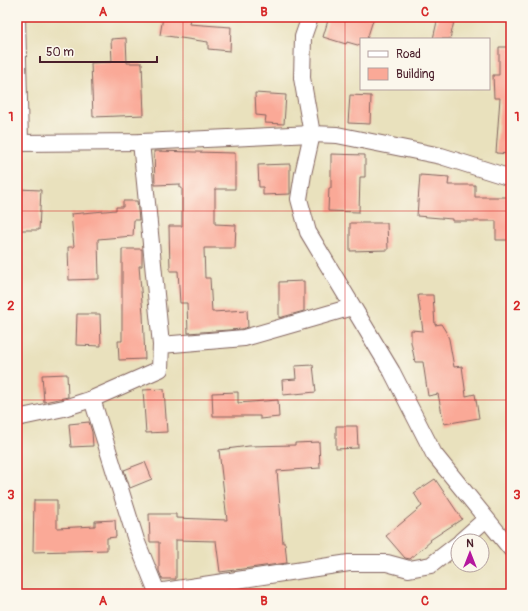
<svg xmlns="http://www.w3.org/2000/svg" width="528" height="611" font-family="Pangolin,sans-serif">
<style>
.building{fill:#faa997}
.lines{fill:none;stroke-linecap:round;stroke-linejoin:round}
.street-casing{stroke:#82635e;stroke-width:18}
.street{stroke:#fff;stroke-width:16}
.grid{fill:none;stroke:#d62828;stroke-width:1;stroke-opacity:0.55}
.neatline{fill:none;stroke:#d62828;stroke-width:1.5}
.grid-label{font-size:13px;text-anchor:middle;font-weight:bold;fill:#d62828}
</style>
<rect width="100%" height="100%" fill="#fbf7ec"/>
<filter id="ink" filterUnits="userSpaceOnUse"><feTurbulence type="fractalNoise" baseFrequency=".025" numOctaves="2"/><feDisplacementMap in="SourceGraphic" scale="8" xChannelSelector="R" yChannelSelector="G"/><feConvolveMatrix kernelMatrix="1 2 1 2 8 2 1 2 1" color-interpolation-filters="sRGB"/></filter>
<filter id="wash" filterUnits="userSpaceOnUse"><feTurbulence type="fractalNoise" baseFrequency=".012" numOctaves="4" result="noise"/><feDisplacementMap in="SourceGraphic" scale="16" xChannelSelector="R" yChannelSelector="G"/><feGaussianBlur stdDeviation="0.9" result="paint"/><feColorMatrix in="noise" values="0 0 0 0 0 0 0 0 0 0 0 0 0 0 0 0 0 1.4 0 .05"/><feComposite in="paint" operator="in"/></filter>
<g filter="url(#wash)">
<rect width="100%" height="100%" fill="#e9e1bd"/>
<g id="blocks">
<!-- building -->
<g class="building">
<polygon points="163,17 190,17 189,24 231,27 230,51 208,49 208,42 160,35"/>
<polygon points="329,17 374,17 367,39 361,39 361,46 347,42 346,44 323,37"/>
<polygon points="438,17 455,17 450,39 433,39"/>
<polygon points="126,38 127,63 142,63 144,115 93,117 91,63 112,62 111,39"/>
<polygon points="499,47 511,47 511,154 496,153 500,98 494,98 493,75 499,75"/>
<polygon points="255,93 286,95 284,124 265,123 266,116 256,115"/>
<polygon points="350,95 371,96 370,124 348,123"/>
<polygon points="154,151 235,153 235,189 215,189 215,224 236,225 235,248 204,248 205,278 210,278 212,312 247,310 248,327 242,329 188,333 187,303 180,303 178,271 170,271 169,226 182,226 182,188 180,188 180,184 155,185"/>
<polygon points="331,154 365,155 365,177 360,177 359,212 328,211 329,188 331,188"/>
<polygon points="290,164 290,194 263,195 263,187 259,187 258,165"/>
<polygon points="420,175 449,177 448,185 475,185 475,197 511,197 511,240 496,240 496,221 452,221 452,219 417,216"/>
<polygon points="17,189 41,190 39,230 17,230"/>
<polygon points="123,201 137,201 139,220 134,220 133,236 98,239 99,279 69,280 68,247 74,247 71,214 116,210 116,207 123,207"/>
<polygon points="350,223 387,223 388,250 350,251"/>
<polygon points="122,249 142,249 142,266 139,266 143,314 145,359 119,360 118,341 122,341"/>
<polygon points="304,281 304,311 279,318 279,282"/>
<polygon points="418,295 433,295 435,325 441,324 446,332 449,339 454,367 462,366 466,396 475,394 479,418 444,424 438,394 428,396 423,362 415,362 411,342 411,330 423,331"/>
<polygon points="77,314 100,314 101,346 76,345"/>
<polygon points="313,365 316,392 283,395 282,380 296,379 295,366"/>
<polygon points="67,374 68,397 44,402 42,375"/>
<polygon points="164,389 167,432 146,433 143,390"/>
<polygon points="238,392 238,403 278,400 279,417 260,419 260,416 213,416 212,393"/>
<polygon points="89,422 92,432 93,446 71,447 69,424"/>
<polygon points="336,426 357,426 358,448 336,449"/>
<polygon points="319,442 320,468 277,471 283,543 285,543 287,563 220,572 216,541 176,540 176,579 162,579 159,571 159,542 150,542 149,514 176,514 176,518 227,520 219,450 249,446 295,445 295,443"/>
<polygon points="145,462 152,479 130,488 124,470"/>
<polygon points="435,479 462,519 430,540 431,541 410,559 405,558 386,536 422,506 414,493"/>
<polygon points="34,500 57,500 57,528 95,526 95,521 115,520 116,537 107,538 107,550 33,552"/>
</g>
</g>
</g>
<g filter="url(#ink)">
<use href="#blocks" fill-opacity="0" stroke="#82635e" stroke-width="1"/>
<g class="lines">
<defs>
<g id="street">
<polyline points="17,17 20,143"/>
<polyline points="310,17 303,37 302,78 312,134 303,174 299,199 308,232 392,372 434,454 511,549"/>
<polyline points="141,142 161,345"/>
<polyline points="17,143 141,142 312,134 337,135 441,156 511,178"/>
<polyline points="92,399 136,540 157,592 349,563 387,563 409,569 431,565 458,544"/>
<polyline points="17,418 64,408 92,399 160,369 161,345 244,338 352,307"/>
<polyline points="461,541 486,519"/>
</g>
</defs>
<!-- street casing -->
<use href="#street" class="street-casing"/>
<!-- street -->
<use href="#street" class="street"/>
</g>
</g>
<!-- grid -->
<path class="grid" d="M 183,17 L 183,594M 345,17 L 345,594M 17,211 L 511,211M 17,400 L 511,400"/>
<!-- margin -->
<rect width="528" height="611" fill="none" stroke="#fbf7ec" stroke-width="44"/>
<!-- legend -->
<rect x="360" y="38" width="130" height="52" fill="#fbf7ec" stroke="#b4a19f"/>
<rect x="368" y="51" width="20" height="6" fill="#ffffff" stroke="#b4a19f"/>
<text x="396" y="58" font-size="12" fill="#4a1f2b">Road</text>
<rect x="368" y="68" width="20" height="12" fill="#faa997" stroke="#b4a19f"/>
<text x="396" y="78" font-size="12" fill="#4a1f2b">Building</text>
<!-- north arrow -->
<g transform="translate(470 553)"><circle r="19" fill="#fbf7ec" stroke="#b4a19f"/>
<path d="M0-3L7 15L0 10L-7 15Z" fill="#b5179e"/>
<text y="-6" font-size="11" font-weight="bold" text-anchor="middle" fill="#4a1f2b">N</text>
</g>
<!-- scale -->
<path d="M40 56v6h117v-6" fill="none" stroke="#4a1f2b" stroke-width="2"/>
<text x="46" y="56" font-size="12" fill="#4a1f2b" stroke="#fbf7ec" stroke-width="3" paint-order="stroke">50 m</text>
<rect x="22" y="22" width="484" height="567" class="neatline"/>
<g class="grid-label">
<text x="103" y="16">A</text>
<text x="264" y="16">B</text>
<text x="425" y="16">C</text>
<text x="11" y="121">1</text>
<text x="517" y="121">1</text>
<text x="11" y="310">2</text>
<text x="517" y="310">2</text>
<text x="11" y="499">3</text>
<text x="517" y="499">3</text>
<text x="103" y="605">A</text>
<text x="264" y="605">B</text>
<text x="425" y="605">C</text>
</g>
</svg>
